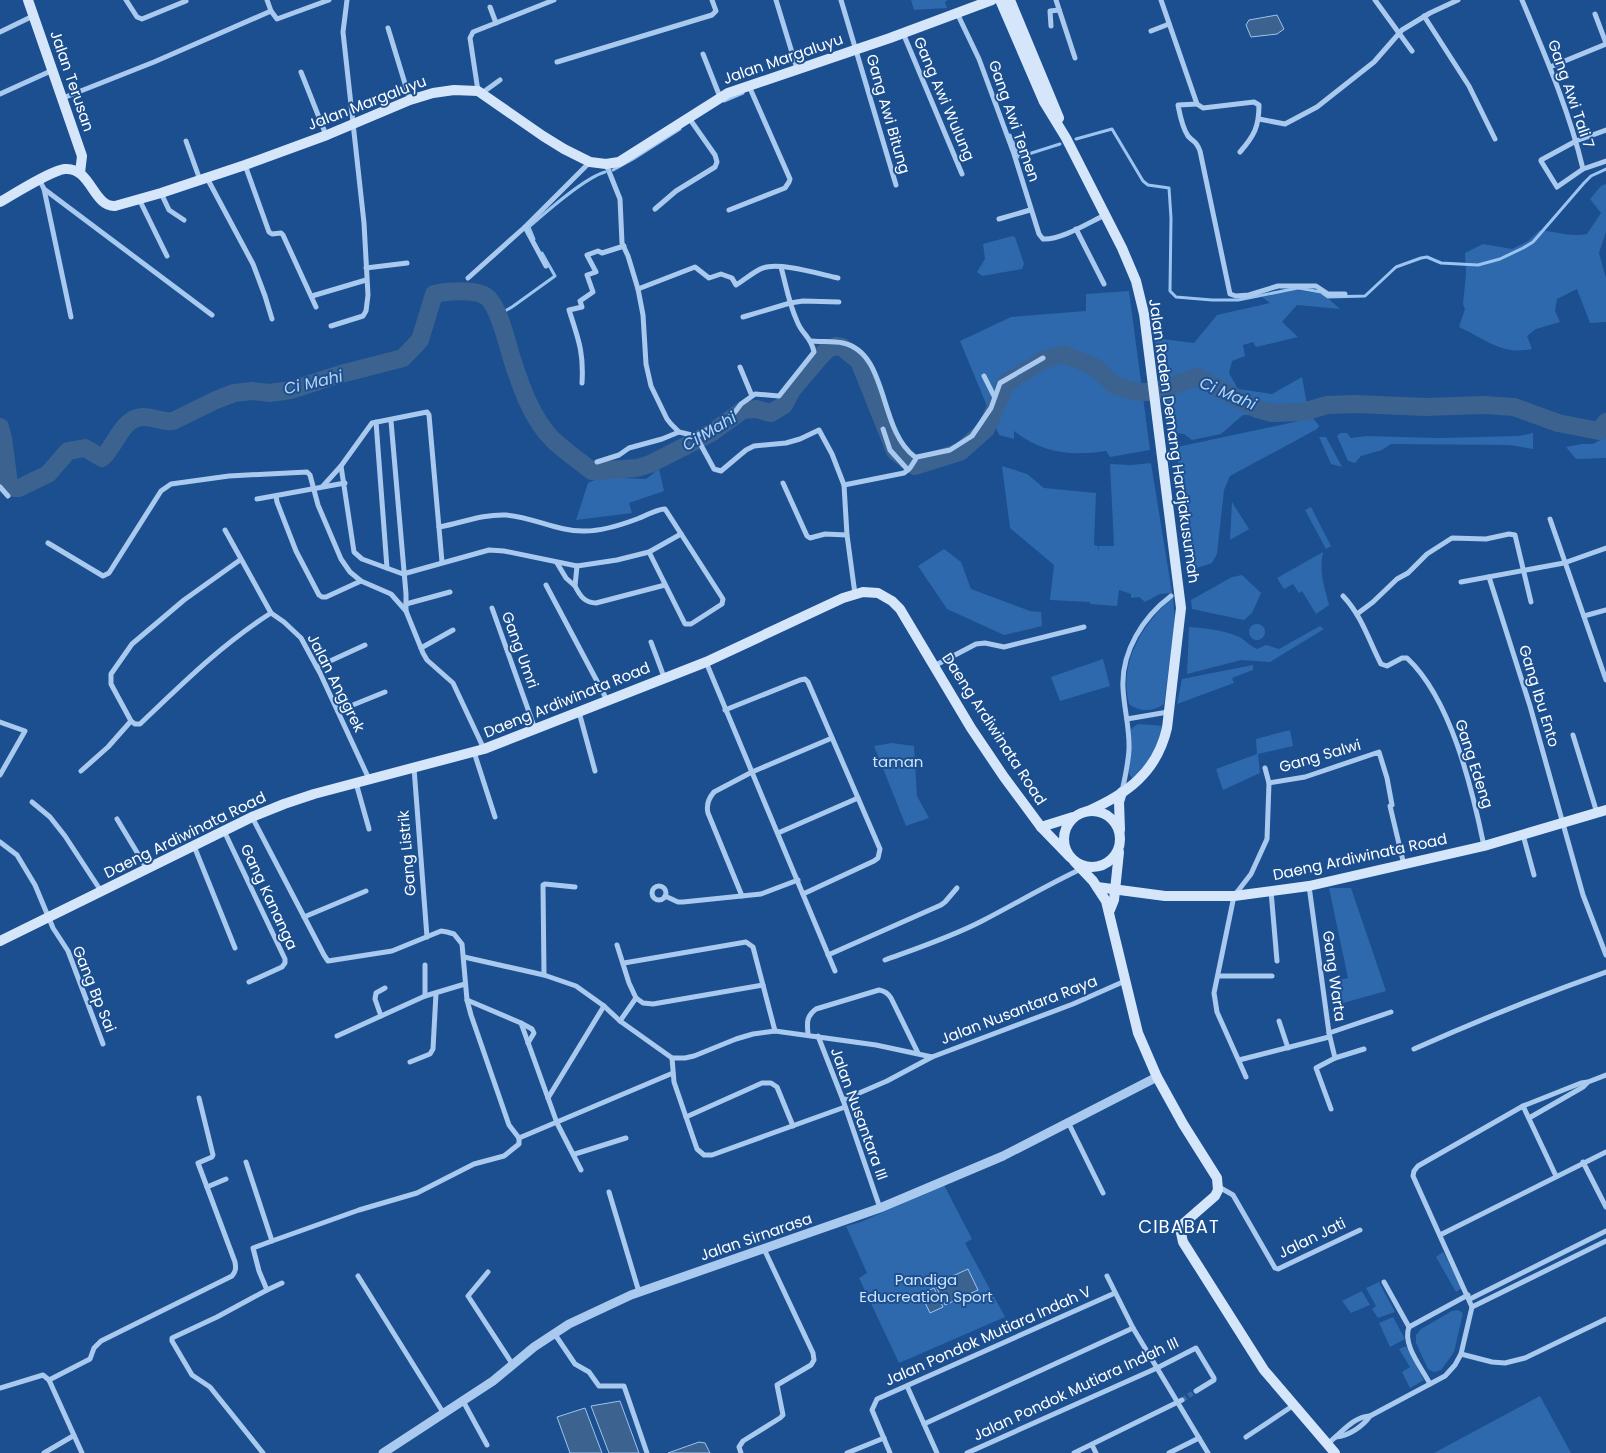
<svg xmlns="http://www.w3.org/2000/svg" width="1606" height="1453" font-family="Poppins,sans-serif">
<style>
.green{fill:#2e69ad}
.water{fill:#3c6290;stroke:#9cc4f0}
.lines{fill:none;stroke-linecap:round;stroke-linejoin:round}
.stream{stroke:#9cc4f0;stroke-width:3}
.river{stroke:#3c6290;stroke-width:18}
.minor-tunnel{stroke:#3d69a0;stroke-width:5;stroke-dasharray:5 2.5;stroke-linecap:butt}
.minor{stroke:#a9c9ee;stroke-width:5}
.tertiary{stroke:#a9c9ee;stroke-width:9}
.secondary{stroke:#d6e6fa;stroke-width:10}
.labels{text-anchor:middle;stroke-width:4;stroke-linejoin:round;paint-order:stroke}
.street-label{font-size:15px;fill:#fff;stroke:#1b4f8f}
.park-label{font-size:15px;fill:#cfe3fa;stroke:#1b4f8f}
.water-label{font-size:16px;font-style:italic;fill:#b5d3f5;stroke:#1b4f8f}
.quarter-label{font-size:18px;letter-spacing:1px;fill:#fff;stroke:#1b4f8f}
</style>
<rect width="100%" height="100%" fill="#1b4f8f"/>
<!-- green -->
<g class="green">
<polygon points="911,0 948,0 945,2 947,8 914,10"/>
<path d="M 1606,184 L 1606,232 L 1599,253 L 1606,278 L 1606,322 L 1590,323 L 1577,289 L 1557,299 L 1555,311 L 1560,322 L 1536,329 L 1527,336 L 1532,349 C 1503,356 1483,338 1459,327 L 1465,309 L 1463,304 L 1466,274 L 1465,253 L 1483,244 L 1512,249 L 1528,241 L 1540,230 C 1556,232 1572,237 1587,234 L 1601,213 L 1590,199 L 1601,186 Z"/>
<polygon points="1012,236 1015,237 1024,264 1022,269 982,276 977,272 985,259 983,244"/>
<polygon points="1296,290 1323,294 1340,309 1297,305 1282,322 1298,337 1256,347 1253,342 1243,345 1245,356 1232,361 1229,373 1238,389 1272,394 1302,377 1307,405 1276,416 1243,415 1221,434 1192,440 1184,434 1168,432 1155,338 1194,343 1217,315 1270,303 1262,297"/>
<path d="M 1129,291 L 1150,450 L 1110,457 L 1106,451 C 1071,456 1043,454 1014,431 L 1014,439 L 999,435 L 960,341 L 1011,317 L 1086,311 L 1086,294 Z"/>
<polygon points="1313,418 1319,426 1317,429 1230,476 1224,490 1217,554 1212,563 1188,571 1177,447"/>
<polygon points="1340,433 1347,433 1351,438 1367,436 1438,438 1519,436 1533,433 1533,449 1509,445 1391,444 1382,450 1361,456 1355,463 1348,461 1337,436"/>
<polygon points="1319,437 1326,437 1342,467 1331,464"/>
<polygon points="1606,437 1606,458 1576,459 1566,447 1581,444 1593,444"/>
<polygon points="1151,463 1172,593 1160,594 1145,602 1139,597 1131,598 1131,594 1119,590 1117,606 1090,604 1090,602 1050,600 1054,565 1010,528 1002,466 1027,474 1044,488 1096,493 1094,545 1098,546 1098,551 1099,546 1114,546 1110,464 1131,465"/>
<polygon points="659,469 664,491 629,503 632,513 576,520 588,483 601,477 646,479"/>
<polygon points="1232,502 1249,529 1230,540"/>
<polygon points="1311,507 1331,546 1326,549 1305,510"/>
<polygon points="944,549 961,562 971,589 1030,611 1041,612 1042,626 1004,635 947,609 918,566"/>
<path d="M 1323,552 C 1319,572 1324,586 1329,605 L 1316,614 L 1302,591 L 1299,593 L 1293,584 L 1284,589 L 1277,578 Z"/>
<polygon points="1242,575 1261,593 1252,613 1244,620 1192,609 1191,600 1232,577"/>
<path d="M 1173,597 L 1175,622 L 1164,704 C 1153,712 1139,712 1129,704 C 1118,663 1143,623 1173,597 Z"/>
<circle cx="1257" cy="632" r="8"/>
<path d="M 1320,626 L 1324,629 L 1270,662 L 1241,660 L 1187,674 L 1189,627 C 1205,628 1223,630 1237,636 C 1245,639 1248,645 1257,649 L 1266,645 L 1279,649 Z"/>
<polygon points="1103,659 1110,686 1060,701 1051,677"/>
<polygon points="1253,665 1253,670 1232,678 1234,683 1177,704 1182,679"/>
<polygon points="1138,724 1166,726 1161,749 1136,783 1129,774 1131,729"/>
<polygon points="1290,730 1293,746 1258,754 1260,773 1223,790 1216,769 1257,754 1256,739"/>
<polygon points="892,743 914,746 917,796 929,818 906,826 874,746"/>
<polygon points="1329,888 1351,888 1386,991 1336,1005 1330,982 1348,978"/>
<polygon points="944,1185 972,1239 965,1243 1005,1317 899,1363 859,1278 867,1273 846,1226 861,1222"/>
<polygon points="1443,1252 1462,1288 1456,1292 1436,1257"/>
<polygon points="1379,1282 1395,1312 1378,1318 1372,1309 1376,1306 1366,1288"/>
<polygon points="1362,1291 1370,1305 1351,1313 1342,1301"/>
<polygon points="1458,1310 1463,1313 1454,1352 1441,1370 1434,1372 1428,1369 1416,1343 1416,1335 1421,1329 1452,1311"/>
<polygon points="1393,1317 1405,1339 1390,1347 1379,1323"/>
<polygon points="1406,1346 1424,1380 1410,1388 1402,1372 1410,1367 1399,1349"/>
<polygon points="1540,1396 1571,1453 1434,1453"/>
</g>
<!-- water -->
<g class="water">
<polygon points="1277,15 1284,29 1277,34 1251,37 1246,25 1249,20"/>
<polygon points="968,1269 978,1290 945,1305 935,1284"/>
<polygon points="934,1288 943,1307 930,1313 921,1294"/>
<polygon points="620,1401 639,1453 609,1453 591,1406"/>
<polygon points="585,1408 602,1453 570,1453 557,1417"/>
<polygon points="699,1442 705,1443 710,1453 668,1453"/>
</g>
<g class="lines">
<!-- stream -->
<g class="stream">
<polyline points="724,101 743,93"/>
<polyline points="1010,135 1019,157 1060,144"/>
<polyline points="1076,139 1112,129 1143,181 1148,185 1169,188 1171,218 1170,291 1176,297 1212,300 1238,300 1298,288 1321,292 1328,297 1365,296 1396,267 1421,258 1427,257 1441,263 1478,265 1500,259 1523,248 1533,242 1584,183 1591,176 1606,169"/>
<polyline points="613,170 633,159 680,129"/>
<path d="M 534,239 L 529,227 C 546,212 584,178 605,172"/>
<polyline points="498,315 512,307 555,276 542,253"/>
</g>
<!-- river -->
<path class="river" d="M 0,427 L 3,438 L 9,484 L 14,488 L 19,488 L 48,474 L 68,451 L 85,448 L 102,458 C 115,447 122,418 142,417 C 153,416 162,423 173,421 L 216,400 L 234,393 L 252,391 L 270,393 L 291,390 L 341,374 L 403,358 L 420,340 L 434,294 C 446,291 480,288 489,299 C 500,311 507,343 512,359 C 521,387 532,419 553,440 C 565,451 579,461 592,471 L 637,468 L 650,464 L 711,433 L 743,410 L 756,409 L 771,413 L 784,405 L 792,390 L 820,357 L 828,349 L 836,346 L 842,347 L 859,361 L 895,451 L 915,466 L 960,452 L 986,429 L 1006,383 L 1044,360 L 1063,354 L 1095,367 L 1114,385 L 1136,392 L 1155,392 L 1197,377 L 1257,409 L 1272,413 L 1303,412 L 1327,405 L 1356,404 L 1426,407 L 1483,405 L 1514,407 L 1558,423 L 1599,431 L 1606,422"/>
<!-- minor-tunnel -->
<polyline class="minor-tunnel" points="1182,1400 1196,1391"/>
<!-- minor -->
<g class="minor">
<polyline points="126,0 137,17 142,19 186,1"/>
<polyline points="267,0 271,11 277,19 329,0"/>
<polyline points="776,0 797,69"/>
<polyline points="841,0 896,185"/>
<polyline points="1056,0 1075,58"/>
<path d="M 1161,0 L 1197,104 L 1203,108 L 1254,102 L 1259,105 C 1259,127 1254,136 1240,152"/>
<polyline points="1375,0 1412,51"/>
<path d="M 1522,0 C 1545,55 1569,110 1583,169 L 1557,187 L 1541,161 L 1541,160 L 1576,141 L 1606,130"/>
<polyline points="490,7 496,23"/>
<path d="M 957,13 L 979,59 L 1014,154 L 1039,234 L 1043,239 C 1061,240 1088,223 1105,215"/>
<polyline points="1595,14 1606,43"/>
<polyline points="1424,16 1469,86 1495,139"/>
<polyline points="1051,26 1050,11 1059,10"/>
<polyline points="388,28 410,100"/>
<polyline points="1151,31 1169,24"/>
<polyline points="0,32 33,16"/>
<polyline points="903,33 962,174"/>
<polyline points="703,54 720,97"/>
<polyline points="557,62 712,15 716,11 712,0"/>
<polyline points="1550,67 1606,44"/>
<polyline points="301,72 326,135"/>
<polyline points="478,91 470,38 473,32 554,0"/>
<polyline points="482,93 500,80"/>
<polyline points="0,94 53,70"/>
<polyline points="63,98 154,62 271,11"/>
<path d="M 1197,104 L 1178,105 C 1180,115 1182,127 1188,136 C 1194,143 1196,140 1200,151 L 1230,294 L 1236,296 L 1249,295 L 1278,286 L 1316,286 L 1328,294 L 1345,294"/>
<polyline points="1259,119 1285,124 1317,107 1374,62 1402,30 1430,13 1458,0"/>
<polyline points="186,141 200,180"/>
<polyline points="606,164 620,199 622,243 628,256 638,289 643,315 646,364 651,386 667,419 671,424 679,432 696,436"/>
<polyline points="245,165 269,232 272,234 281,233 283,235 316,307"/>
<polyline points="1583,169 1606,161"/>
<polyline points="207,178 253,264 265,296 272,319"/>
<polyline points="40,181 44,189 212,315"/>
<polyline points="44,189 71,317"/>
<polyline points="161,193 169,210 184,220"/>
<polyline points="139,199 167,256"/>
<polyline points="655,209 676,191 715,167 717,162 715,155 689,118"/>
<polyline points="729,210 785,188 789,182 790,179 749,86"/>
<polyline points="999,219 1030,210"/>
<polyline points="525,227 546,266"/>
<polyline points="1076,229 1104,284"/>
<polyline points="366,268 407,263"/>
<polyline points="468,278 525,227 590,162"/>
<path d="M 638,289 L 695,267 L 709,278 L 721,274 L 732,278 L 736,285 C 744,280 756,270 763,268 C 780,262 819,274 838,278"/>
<polyline points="312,296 366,280"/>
<polyline points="743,317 790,303 803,301 839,302"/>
<polyline points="331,326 363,316 366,311 368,295 364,223 343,32 347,0"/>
<path d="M 812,341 C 822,342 833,341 843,343 C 889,353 878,430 915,457"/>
<polyline points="740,367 752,396"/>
<polyline points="984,376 994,396"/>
<path d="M 582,383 C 584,352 578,338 569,310 L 582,307 L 580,301 L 593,292 L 587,275 L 596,272 L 587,255 L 598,251 L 602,253 L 624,246"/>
<polyline points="391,421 406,594 406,611"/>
<polyline points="376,422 387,568"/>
<polyline points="883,429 890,450 908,470"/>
<polyline points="696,436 714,469 721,471 746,450 754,446 786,443 800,439 819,430 832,454 844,485 847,535 855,594"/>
<path d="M 696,436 L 728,418 L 735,412 L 741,404 L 755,394 L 779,396 L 814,352 C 811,336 802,335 797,321 C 789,304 786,285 781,267"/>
<polyline points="597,462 619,455 629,448 662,439 679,432"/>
<polyline points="341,466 354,552 362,559 403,574 489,550 504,551 577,566 617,560 649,552 681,534"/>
<polyline points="783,483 807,536 810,538 825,534 847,535"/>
<polyline points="844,485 904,473 910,468 917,457 950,450 972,436 991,408 1000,383 1043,358"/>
<polyline points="323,486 341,466 372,423 427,412 429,415 442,562"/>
<polyline points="0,487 8,496"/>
<polyline points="276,496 277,502 296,551 319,595 322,597 326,597 361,581"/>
<polyline points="257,499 345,483"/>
<polyline points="1550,519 1606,680"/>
<path d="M 439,527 C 461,523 483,514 506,515 C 533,517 558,532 585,531 C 602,531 621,525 637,519 C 646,516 656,509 665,509 L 723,599 L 722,604 L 691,624 L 685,624 L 649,552"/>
<polyline points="225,530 271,613 284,622 301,638 320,673 369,779"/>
<polyline points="48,543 103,576 109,573 161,491 171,484 229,476 307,472 310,475 318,505 341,559 350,572 361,581 391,594 406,611 423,653 427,660 453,683 484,749"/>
<path d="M 240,560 L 184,600 L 132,644 L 111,674 L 111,684 L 131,721 L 135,724 L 140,724 C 182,684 222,644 271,613"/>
<polyline points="557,563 566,578 575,586"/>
<path d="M 577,566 L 575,586 C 580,596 585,603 596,603 L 665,585"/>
<polyline points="1489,577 1530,706 1583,895 1606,955"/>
<polyline points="1461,582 1564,563 1606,548"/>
<polyline points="546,585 607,700"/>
<path d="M 1343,596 C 1362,616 1369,641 1381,664 L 1387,666 L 1402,658 L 1407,658 C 1451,699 1472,788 1484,846"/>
<polyline points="406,604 450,592"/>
<polyline points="492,608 535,729"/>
<polyline points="1357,614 1373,602 1397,579 1408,573 1427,554 1452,538 1486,539 1509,534 1515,535 1531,602"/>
<polyline points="1584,616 1606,610"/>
<polyline points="651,642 664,677"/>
<polyline points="421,648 453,630"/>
<polyline points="706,662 835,971"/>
<polyline points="934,666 976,644 985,643 1004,647 1084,627"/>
<polyline points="317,667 365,645"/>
<polyline points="725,710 800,680 805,679 808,682 880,849 878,858 874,861 803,894"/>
<polyline points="338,711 385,692"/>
<polyline points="579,712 595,771"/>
<polyline points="1127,719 1168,712"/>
<polyline points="0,722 25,731 0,775"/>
<polyline points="1573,735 1597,813"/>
<polyline points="474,752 495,817"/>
<polyline points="414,768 427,937"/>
<polyline points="81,771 108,747 131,721"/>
<polyline points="356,783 369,829"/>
<polyline points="1269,783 1305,777 1379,752 1387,778 1392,805 1390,806 1404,865"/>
<path d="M 1122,791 C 1125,778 1128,764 1129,750 C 1130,729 1124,709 1123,688 C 1121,652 1143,617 1171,596"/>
<polyline points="32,802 50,817 65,836 101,891"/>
<polyline points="252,817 324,955 328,961 392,951 441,931 447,932 454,934 462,944 467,1000 471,1015 509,1125 519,1138"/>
<polyline points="117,819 147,869"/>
<polyline points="224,831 285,959 285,963 282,967 249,982"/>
<polyline points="778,833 858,798"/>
<polyline points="1523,835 1534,875"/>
<polyline points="0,842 17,855 35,885 53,928 68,951 103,1044"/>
<polyline points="194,846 235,948"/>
<polyline points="1309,886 1329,1033 1335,1058"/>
<circle cx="659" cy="893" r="7"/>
<polyline points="1271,891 1277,961"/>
<polyline points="665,896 678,902 683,902 761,894 798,880"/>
<path d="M 742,896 L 708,813 C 706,805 708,799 714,792 L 752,772 L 832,738"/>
<polyline points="304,917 366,891"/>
<polyline points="617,945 629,983 636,998"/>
<polyline points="828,955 941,905 945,902 957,888"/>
<polyline points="464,957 544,975 576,986 604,1006 620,1021 672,1058 685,1058 694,1056 736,1039 753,1034 775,1031 876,1045 932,1057 1073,1004 1125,981"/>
<path d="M 885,960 C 918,948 951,937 982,921 C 1015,904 1047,885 1081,869"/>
<polyline points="624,963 746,942 753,947 775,1031"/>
<polyline points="425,965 425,996"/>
<polyline points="544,975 543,885 545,884 575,887"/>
<polyline points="1219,976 1272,976"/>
<polyline points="636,998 643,1003 653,1004 763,985"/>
<polyline points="467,1000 521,1023 557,1123 581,1170"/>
<polyline points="381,1016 375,999 376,993 385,988"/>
<polyline points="620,1021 636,998"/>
<polyline points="1279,1021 1288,1048"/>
<polyline points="521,1023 532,1029 534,1033 528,1043"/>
<polyline points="1329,1033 1391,1012"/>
<path d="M 808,1034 C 807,1024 806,1016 816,1009 L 879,990 C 885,991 888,993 891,998 L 918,1053"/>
<polyline points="337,1036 425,996 465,984"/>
<polyline points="818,1036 843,1100 880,1208"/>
<path d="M 1414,1049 C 1477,1021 1541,995 1606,972"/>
<polyline points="672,1058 674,1082 697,1149 704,1155 712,1155 845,1107"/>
<polyline points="1239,1060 1329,1037"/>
<polyline points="410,1062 430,1054 433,1049 436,993"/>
<polyline points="1246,1077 1217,1012 1214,993 1234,896 1251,874 1267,839 1269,783 1265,768"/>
<polyline points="548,1098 604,1006"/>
<polyline points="843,1100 887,1081 932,1057"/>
<polyline points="1523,1106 1556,1176"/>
<polyline points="1331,1109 1316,1068 1335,1058 1364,1049"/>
<polyline points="686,1117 762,1083 771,1083 777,1087 793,1126"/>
<polyline points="1529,1118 1583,1087 1587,1083"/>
<polyline points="1068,1122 1103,1193"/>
<polyline points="519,1138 673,1073"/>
<polyline points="575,1154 626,1138"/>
<polyline points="246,1162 272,1241 359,1210 417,1193 474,1164 504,1156 519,1144 519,1138"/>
<polyline points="1583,1162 1606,1207"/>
<polyline points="207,1187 226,1179"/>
<polyline points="1219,1187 1233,1195 1275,1268 1278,1269 1360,1230"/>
<polyline points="609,1192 639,1292"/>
<polyline points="1440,1235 1606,1152"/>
<polyline points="488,1272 468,1296 513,1365"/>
<polyline points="358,1276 444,1414"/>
<polyline points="1107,1276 1133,1328 1208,1453"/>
<polyline points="1384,1282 1409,1327"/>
<polyline points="267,1290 259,1271 253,1248 272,1241"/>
<polyline points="1470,1299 1606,1231"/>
<polyline points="1472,1307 1606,1241"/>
<polyline points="554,1333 575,1364 589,1372 599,1386 624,1386 647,1453"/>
<polyline points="1461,1354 1492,1362 1505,1363 1525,1358 1606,1319"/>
<path d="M 49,1380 L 90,1359 L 94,1348 L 101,1341 L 232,1276 C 236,1271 236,1268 235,1262 L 198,1163 L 212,1157 L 213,1155 L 199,1098"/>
<path d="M 1430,1384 C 1422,1368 1402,1345 1409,1327 L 1468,1295"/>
<polyline points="907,1386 937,1453"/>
<polyline points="0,1388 43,1375 49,1380 82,1453"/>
<polyline points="463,1401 487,1445"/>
<polyline points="924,1424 1133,1328"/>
<polyline points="1246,1437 1294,1405"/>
<path d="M 1336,1437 C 1349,1436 1363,1426 1370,1416"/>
<path d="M 1327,1444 C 1341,1434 1352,1417 1370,1416 L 1445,1376 L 1455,1365 L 1461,1354 L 1472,1307 L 1413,1176 L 1414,1171 L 1418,1166 L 1523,1106 L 1581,1083 L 1588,1082 L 1606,1075"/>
<polyline points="1092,1445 1096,1453"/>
<polyline points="44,1453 73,1436"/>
<polyline points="263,1453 210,1387 192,1375 172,1341 172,1338 217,1317 267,1290 282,1283"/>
<polyline points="741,1453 739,1447 743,1441 780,1418 783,1415 777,1385 811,1365 814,1360 813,1353 764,1249"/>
<polyline points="847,1453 884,1438"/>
<polyline points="890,1453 872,1410 877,1399 1115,1293"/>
<polyline points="967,1453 1157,1368 1196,1348 1214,1378 1214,1380 1196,1391"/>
<polyline points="1074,1453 1182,1400"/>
<polyline points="1169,1453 1199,1438"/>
</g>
<!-- tertiary -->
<polyline class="tertiary" points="383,1453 493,1381 534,1347 569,1324 631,1295 880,1208 1003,1156 1157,1077"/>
<!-- secondary -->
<g class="secondary">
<polyline points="28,0 82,156 80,173"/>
<path d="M 1000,0 L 1044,102 L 1066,138 L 1122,248 L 1136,281 L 1144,314 L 1181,608 L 1167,728 C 1157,772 1127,794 1088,811"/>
<polyline points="1010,0 1059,118"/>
<path d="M 0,202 C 14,194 52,170 65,169 C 91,167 93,207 115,206 L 161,193 L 245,165 L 327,135 L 410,100 L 433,93 L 454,90 L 478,91 L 543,136 L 564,149 L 590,162 L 606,164 L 619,162 L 728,93 L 890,38 L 992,0"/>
<circle cx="1092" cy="839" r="28"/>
<polyline points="1041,827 1073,817"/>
<polyline points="1120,830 1119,802 1122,792"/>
<polyline points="1074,861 1093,881 1106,901 1138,1033 1157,1077 1183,1124 1217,1178 1218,1190 1215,1196 1184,1223 1181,1233 1183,1242 1264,1370 1335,1453"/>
<polyline points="1097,887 1165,896 1234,896 1309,886 1484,846 1606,810"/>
<polyline points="1110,910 1114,900 1119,852"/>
<polyline points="0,941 252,817 284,804 314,794 484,749 706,662 843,598 863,592 878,593 892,601 900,609 971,728 1004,777 1041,827 1070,857"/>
</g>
</g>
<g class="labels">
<!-- street labels -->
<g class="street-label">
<text transform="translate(783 59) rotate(-19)" y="5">Jalan Margaluyu</text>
<text transform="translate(72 81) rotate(71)" y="5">Jalan Terusan</text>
<text transform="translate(1571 94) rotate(71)" y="5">Gang Awi Tali 7</text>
<text transform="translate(944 99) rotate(67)" y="5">Gang Awi Wulung</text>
<text transform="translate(367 103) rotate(-21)" y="5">Jalan Margaluyu</text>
<text transform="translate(888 114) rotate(74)" y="5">Gang Awi Bitung</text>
<text transform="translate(1014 121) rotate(71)" y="5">Gang Awi Temen</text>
<text transform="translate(1174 441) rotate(82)" y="5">Jalan Raden Demang Hardjakusumah</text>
<text transform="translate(520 650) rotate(70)" y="5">Gang Umri</text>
<text transform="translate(336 683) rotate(63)" y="5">Jalan Anggrek</text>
<text transform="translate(1539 696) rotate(73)" y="5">Gang Ibu Ento</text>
<text transform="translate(567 700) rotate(-22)" y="5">Daeng Ardiwinata Road</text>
<text transform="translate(994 729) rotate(57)" y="5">Daeng Ardiwinata Road</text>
<text transform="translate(1320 756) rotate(-16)" y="5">Gang Salwi</text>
<text transform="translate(1474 764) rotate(72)" y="5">Gang Edeng</text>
<text transform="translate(185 835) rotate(-26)" y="5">Daeng Ardiwinata Road</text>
<text transform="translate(407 853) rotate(-95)" y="5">Gang Listrik</text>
<text transform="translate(1360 857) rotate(-12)" y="5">Daeng Ardiwinata Road</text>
<text transform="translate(269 897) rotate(65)" y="5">Gang Kananga</text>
<text transform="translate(1334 976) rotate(82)" y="5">Gang Warta</text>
<text transform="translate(94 989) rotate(68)" y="5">Gang Bp Sai</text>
<text transform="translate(1019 1010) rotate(-21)" y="5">Jalan Nusantara Raya</text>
<text transform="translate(859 1114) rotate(70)" y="5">Jalan Nusantara III</text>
<text transform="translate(756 1237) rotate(-19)" y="5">Jalan Sirnarasa</text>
<text transform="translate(1312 1238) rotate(-26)" y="5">Jalan Jati</text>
<text transform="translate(988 1336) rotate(-24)" y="5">Jalan Pondok Mutiara Indah V</text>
<text transform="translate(1076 1389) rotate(-25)" y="5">Jalan Pondok Mutiara Indah III</text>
</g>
<!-- park labels -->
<g class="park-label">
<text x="898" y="767">taman</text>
<text x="926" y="1285">Pandiga<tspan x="926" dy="17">Educreation Sport</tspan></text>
</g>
<!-- water labels -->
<g class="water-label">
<text transform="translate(313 382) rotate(-13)" y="6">Ci Mahi</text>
<text transform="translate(1228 393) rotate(23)" y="6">Ci Mahi</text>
<text transform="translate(709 431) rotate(-31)" y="6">Ci Mahi</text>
</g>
<!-- quarter labels -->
<g class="quarter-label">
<text x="1179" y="1233">CIBABAT</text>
</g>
</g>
</svg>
